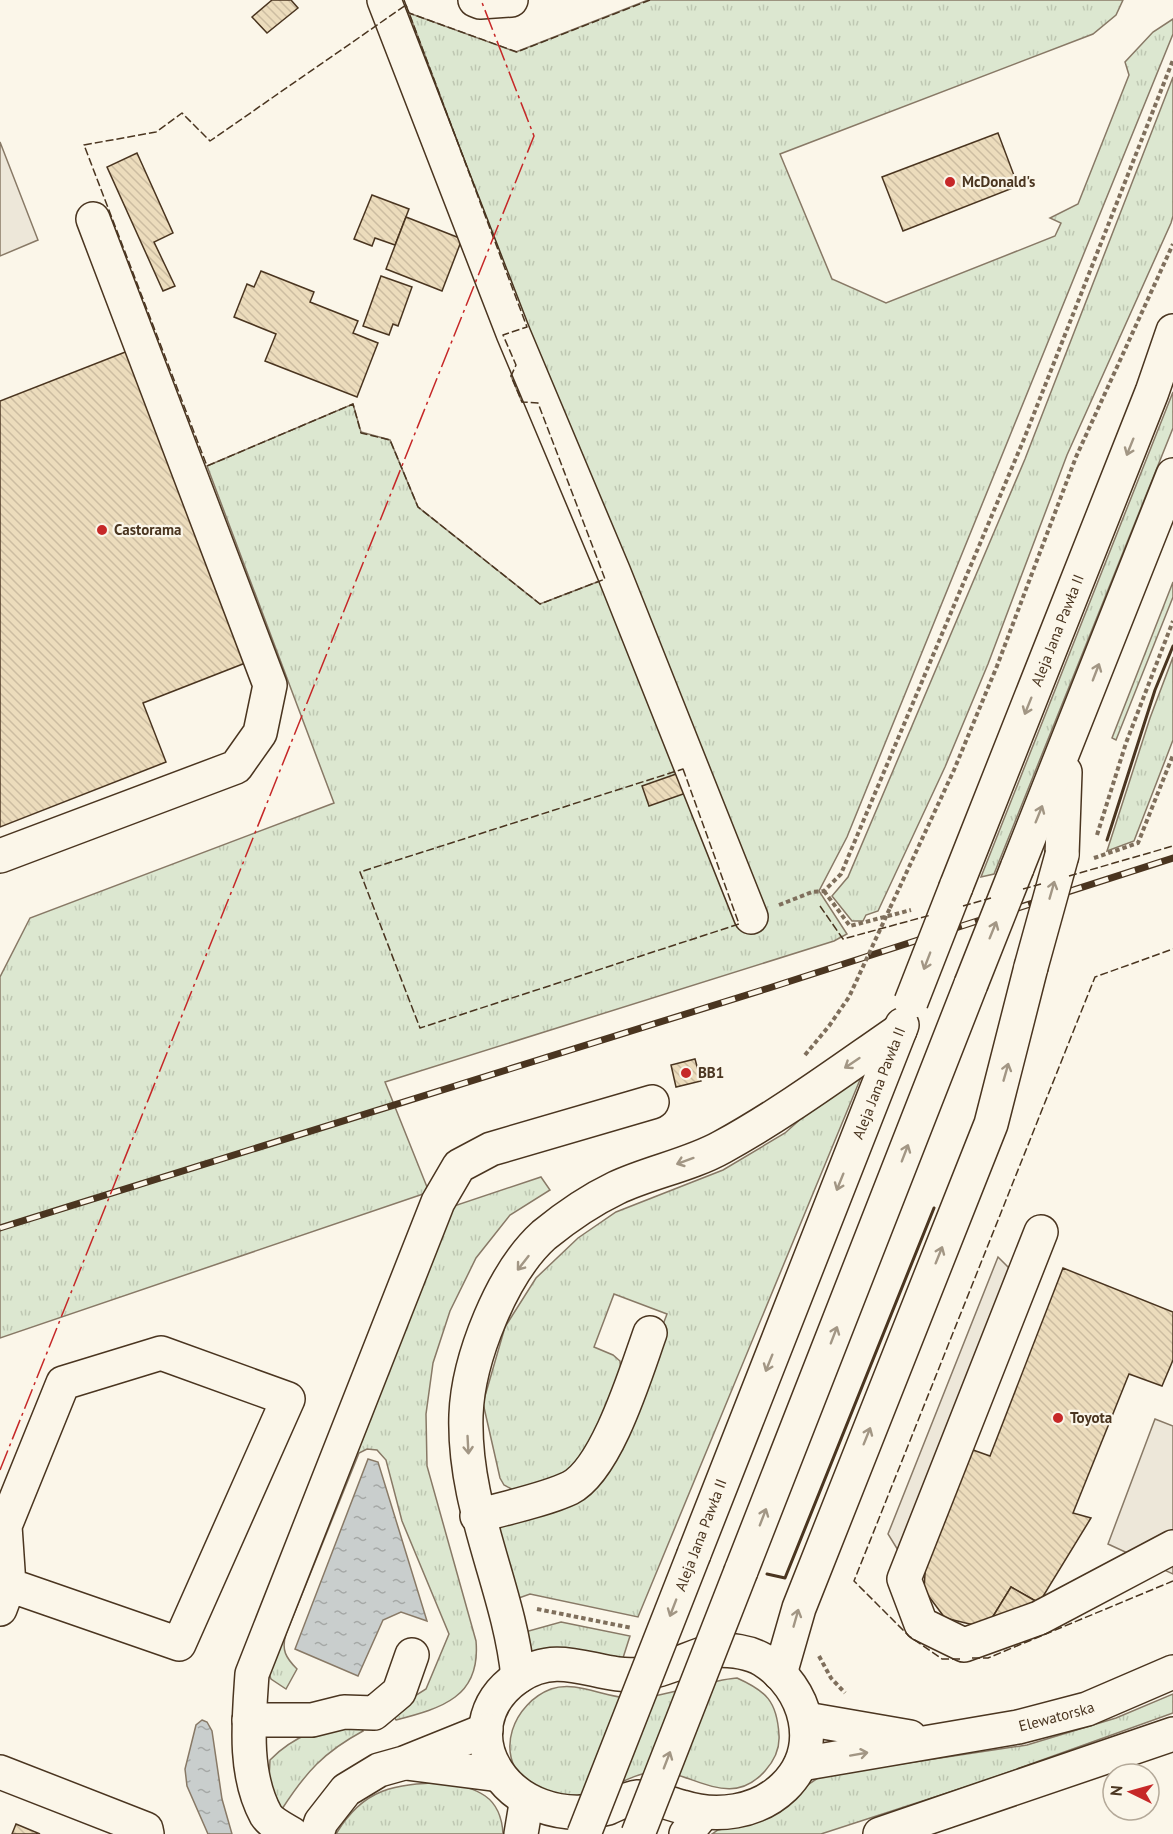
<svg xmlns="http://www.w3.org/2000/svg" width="1173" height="1834" font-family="'PT Sans',sans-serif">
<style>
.grass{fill:url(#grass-tufts);stroke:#887966;stroke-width:1.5}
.parking{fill:#ede7d9;stroke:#887966;stroke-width:1.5}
.water{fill:url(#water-ripples);stroke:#887966;stroke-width:1.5}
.building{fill:url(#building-back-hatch);stroke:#4a3520;stroke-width:1.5}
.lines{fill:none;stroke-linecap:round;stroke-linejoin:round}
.minor-casing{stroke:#4a3520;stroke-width:36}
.major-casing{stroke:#4a3520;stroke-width:36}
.path{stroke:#7f6f5c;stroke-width:4;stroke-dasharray:4.5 3;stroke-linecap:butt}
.minor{stroke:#fbf6e9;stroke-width:33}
.major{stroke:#fbf6e9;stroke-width:33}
.rail-casing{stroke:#4a3520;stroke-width:7}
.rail{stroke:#fbf6e9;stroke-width:4.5;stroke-dasharray:14;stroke-linecap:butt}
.major-bridge-casing{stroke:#4a3520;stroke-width:36;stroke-linecap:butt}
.path-bridge{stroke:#7f6f5c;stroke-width:4;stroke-dasharray:4.5 3;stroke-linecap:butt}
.major-bridge{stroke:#fbf6e9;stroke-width:33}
.fence{stroke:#4a3520;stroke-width:1.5;stroke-dasharray:8 3;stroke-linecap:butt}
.wall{stroke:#4a3520;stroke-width:3}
.power{stroke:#c62828;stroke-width:1.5;stroke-dasharray:21 4.5 3 4.5;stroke-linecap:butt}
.oneway{stroke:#a29684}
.poi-dot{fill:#c62828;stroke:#fbf6e9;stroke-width:2}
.labels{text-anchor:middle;stroke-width:4.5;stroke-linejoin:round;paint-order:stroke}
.poi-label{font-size:15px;font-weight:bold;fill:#4a3520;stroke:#fbf6e9;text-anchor:start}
.street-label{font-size:15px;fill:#4a3520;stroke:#fbf6e9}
</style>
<defs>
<pattern id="grass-tufts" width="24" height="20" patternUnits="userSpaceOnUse" patternTransform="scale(1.5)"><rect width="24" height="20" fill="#dce7d0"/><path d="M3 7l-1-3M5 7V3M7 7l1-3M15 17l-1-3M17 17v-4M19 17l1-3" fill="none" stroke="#bec7b2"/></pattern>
<pattern id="water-ripples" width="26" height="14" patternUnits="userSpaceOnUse" patternTransform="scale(1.5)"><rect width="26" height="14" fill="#c9cecd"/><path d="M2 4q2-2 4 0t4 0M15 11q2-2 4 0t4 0" fill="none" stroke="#a5a8a6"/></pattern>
<pattern id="building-back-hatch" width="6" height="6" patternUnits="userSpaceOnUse" patternTransform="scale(1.5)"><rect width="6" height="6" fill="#ecdcbc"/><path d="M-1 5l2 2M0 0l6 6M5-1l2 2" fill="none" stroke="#ccbda1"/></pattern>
</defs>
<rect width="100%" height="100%" fill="#fbf6e9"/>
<!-- grass -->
<g class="grass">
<polygon points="648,0 1123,0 1116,15 1093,34 780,154 832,279 886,303 1055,236 1061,223 1050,218 1078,204 1129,75 1125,62 1153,32 1173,19 1173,34 847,837 819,891 847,934 834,941 385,1082 429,1192 0,1338 0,977 30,918 334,803 207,466 353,404 361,432 390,440 418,507 540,604 605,579 538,403 522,402 511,376 527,326 409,13 516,52"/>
<polygon points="1173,77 1173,216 1171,223 1067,455 988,664 945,767 878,911 866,915 863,921 852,921 832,896 848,877 1025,459"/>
<polygon points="1173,392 1173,428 994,874 981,877"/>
<polygon points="1173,582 1173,597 1116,740 1112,738"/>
<polygon points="1173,657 1173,740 1134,841 1107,851 1150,718"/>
<polygon points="869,1058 638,1617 530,1594 516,1599 497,1537 504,1519 614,1453 667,1314 614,1294 594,1347 613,1355 620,1361 622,1385 575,1472 517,1492 504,1485 500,1478 483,1403 505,1327 536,1278 578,1238 616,1212 723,1170 785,1133"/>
<path d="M 541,1177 L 550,1190 L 510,1215 L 476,1258 L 450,1311 L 433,1363 L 426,1414 L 427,1466 L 476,1641 C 481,1697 442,1708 396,1720 L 391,1711 L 426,1689 L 449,1634 L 402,1521 L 386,1460 L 377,1450 L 367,1449 L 359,1453 L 286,1634 C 281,1650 286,1658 297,1669 L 286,1689 L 271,1679 L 265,1664 L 442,1210 Z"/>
<path d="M 561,1622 L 630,1636 L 622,1661 C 583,1650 569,1646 529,1655 L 525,1632 Z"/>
<path d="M 737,1678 C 766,1691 777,1701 779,1735 C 780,1749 774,1761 765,1771 C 729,1811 694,1771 655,1772 C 624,1773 596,1804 565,1799 C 559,1798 553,1794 548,1792 C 542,1790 532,1788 527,1784 C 493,1753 514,1703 551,1689 C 577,1680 604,1698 631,1698 C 667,1698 701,1681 737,1678 Z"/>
<polygon points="1173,1694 1173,1713 981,1782 821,1834 712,1834 718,1830 751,1823 821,1776 1027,1745 1116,1718"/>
<path d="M 357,1721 L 363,1731 C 324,1752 306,1772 282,1809 L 276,1806 L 269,1780 L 270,1760 C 294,1735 324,1726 357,1721 Z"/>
<path d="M 445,1782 C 477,1789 501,1795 503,1834 L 336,1834 C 364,1787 394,1785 445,1782 Z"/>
</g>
<!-- parking -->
<g class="parking">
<polygon points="0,142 38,240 0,256"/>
<polygon points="998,1257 1016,1275 904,1560 888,1534"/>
<polygon points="1155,1419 1173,1426 1173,1574 1108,1544"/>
</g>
<!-- water -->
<g class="water">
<polygon points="368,1459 378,1462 427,1621 401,1612 383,1620 358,1676 295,1649"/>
<polygon points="202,1720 207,1722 212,1731 222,1799 232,1834 208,1834 187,1786 185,1769 196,1725"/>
</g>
<!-- building -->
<g class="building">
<polygon points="272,0 291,0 298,8 267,33 252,17"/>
<polygon points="998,133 1018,186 903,231 882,177"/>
<polygon points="137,153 173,233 154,242 175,286 163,291 107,167"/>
<polygon points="372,195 409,209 395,245 375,238 372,246 354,239"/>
<polygon points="406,217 462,239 442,291 386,269"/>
<polygon points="261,271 314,292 310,302 358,321 353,333 378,343 357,397 265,361 276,334 234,317 247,284 254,287"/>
<polygon points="381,276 412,287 398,326 393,324 389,335 363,326"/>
<polygon points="133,349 253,660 143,703 166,762 0,827 0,401"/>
<polygon points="679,773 686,793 649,806 642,786"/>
<polygon points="695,1059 701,1081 676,1087 671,1065"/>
<polygon points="1063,1268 1173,1312 1173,1360 1162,1386 1129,1374 1073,1513 1091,1518 1039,1603 1011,1587 989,1623 978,1626 945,1618 924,1590 926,1557 973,1450 990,1456"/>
<polygon points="1011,1587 1039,1603 989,1623"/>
<polygon points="16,1824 40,1834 12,1834"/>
</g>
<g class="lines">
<defs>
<g id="minor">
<polyline points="384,0 513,333 614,573 751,917"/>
<polyline points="475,0 480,2 511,0"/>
<polyline points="0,856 236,767 260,733 270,685 93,219"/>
<polyline points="1041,1232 904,1579 921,1624 964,1645 1039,1618 1173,1547"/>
<path d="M 477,1516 C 505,1508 545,1500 570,1488 C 607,1469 636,1372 650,1333"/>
<polyline points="0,1609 9,1585 5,1526 63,1383 161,1353 288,1399 179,1644 9,1585"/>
<path d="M 715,1650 C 731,1650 748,1651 763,1660 C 807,1688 824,1748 784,1787 C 757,1813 716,1818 682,1807 C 668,1803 653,1797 638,1797 C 628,1798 617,1804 608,1808 C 508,1834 443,1729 518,1677 C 561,1647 599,1680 641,1674 C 667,1670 690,1657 715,1650 Z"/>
<polyline points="806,1719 910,1737"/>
<polyline points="249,1720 312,1720 344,1712 374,1713 399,1692 412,1655"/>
<polyline points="406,1763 492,1774"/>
<path id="s1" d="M 801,1764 L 1018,1727 L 1087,1709 L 1173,1672"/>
<polyline points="0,1772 146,1829 147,1834"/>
<path d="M 292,1834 C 284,1829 271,1823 266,1815 C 243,1773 249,1719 252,1674 L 438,1202 L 459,1166 L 491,1149 L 652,1102"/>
<polyline points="317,1834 321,1822 346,1790 379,1770 404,1763 486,1730"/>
<polyline points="880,1834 1173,1734"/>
</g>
<g id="major">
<polyline points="1062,855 1065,772"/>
<polyline points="1017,868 1173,475"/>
<path id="s2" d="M 956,887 L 1152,392 L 1173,331"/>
<path id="s3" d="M 694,1554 L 902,1025"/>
<polyline points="741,1571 971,984"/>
<polyline points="780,1674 799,1608 991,1124 1031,967"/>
<path d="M 518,1677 C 509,1587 463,1509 466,1415 C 468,1359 502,1273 544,1235 C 566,1217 591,1200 616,1188 C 650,1172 690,1165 722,1147 C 784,1113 842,1070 900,1030"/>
<polyline points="521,1834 525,1810"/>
<polyline points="686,1834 703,1813"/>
</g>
</defs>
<!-- minor casing -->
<use href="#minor" class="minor-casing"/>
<!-- major casing -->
<use href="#major" class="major-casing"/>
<!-- path -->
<g class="path">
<polyline points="1097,835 1126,743 1173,621"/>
<polyline points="1094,858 1138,843 1173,755"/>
<polyline points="824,891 850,926 911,910"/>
<polyline points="779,905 812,892 824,891 841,874 1024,439 1173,60"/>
<polyline points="890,908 954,770 997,666 1076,457 1173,244"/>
<polyline points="805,1055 829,1026"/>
<polyline points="537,1609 632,1628"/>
<polyline points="819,1656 831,1678 845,1693"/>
</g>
<!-- minor -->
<use href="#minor" class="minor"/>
<!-- major -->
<use href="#major" class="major"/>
<defs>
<polyline id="rail" points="0,1228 769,988 1173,858"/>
</defs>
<!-- rail casing -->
<use href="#rail" class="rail-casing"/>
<!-- rail -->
<use href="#rail" class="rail"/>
<defs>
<g id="major-bridge">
<polyline points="1031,967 1062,855"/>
<polyline points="971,984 1017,868"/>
<polyline points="911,1002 956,887"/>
<polyline points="584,1834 694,1554"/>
<polyline points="638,1834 741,1571"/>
</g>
</defs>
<!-- major-bridge casing -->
<use href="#major-bridge" class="major-bridge-casing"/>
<!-- path-bridge -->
<polyline class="path-bridge" points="829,1026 849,997 890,908"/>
<!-- major-bridge -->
<use href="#major-bridge" class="major-bridge"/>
<!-- fence -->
<g class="fence">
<polyline points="404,0 409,13 517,52 650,0"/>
<polygon points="406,5 527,327 503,335 516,365 511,376 522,402 538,403 605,579 540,604 418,507 390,440 361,433 353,404 207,466 84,145 156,132 182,113 210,141"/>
<polygon points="683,769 739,924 420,1028 360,872"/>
<polyline points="1069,876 1173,846"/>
<polyline points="1023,889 1041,884"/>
<polyline points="820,906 843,939 931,915"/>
<polyline points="963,906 991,898"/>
<polyline points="972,1658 988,1658 1173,1581"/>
<polyline points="960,1659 942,1659 909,1636 854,1581 1095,977 1173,949"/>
</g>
<!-- wall -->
<g class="wall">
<polyline points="1107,840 1155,690 1173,646"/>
<polyline points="767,1574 785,1578 934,1208"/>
</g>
<!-- power -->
<polyline class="power" points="0,1470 534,136 481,0"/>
</g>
<!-- one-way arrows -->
<defs><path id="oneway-shaft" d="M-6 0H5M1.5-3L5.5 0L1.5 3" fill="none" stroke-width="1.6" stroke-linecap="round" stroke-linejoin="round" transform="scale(1.5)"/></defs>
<g class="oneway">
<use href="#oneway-shaft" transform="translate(1130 447) rotate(112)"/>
<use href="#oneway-shaft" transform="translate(1096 672) rotate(-69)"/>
<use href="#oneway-shaft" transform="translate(1028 706) rotate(112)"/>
<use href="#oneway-shaft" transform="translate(1039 814) rotate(-68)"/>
<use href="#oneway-shaft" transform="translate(1052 890) rotate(-74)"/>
<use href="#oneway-shaft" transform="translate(993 930) rotate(-68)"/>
<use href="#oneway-shaft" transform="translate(927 961) rotate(111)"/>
<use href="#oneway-shaft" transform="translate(852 1063) rotate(146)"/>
<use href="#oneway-shaft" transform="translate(1006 1072) rotate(-74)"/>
<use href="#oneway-shaft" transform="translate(905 1153) rotate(-69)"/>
<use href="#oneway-shaft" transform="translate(685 1161) rotate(160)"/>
<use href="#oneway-shaft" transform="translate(840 1182) rotate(112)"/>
<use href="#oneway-shaft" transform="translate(939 1255) rotate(-68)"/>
<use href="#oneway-shaft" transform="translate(523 1263) rotate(128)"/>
<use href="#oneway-shaft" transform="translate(834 1335) rotate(-69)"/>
<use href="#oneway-shaft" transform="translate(769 1363) rotate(112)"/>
<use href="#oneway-shaft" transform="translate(867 1436) rotate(-68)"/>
<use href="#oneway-shaft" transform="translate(468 1445) rotate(87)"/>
<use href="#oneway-shaft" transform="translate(763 1517) rotate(-69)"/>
<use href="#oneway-shaft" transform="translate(673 1608) rotate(111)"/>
<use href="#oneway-shaft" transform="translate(796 1618) rotate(-74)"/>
<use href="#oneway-shaft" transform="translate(859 1754) rotate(-10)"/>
<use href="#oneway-shaft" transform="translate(667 1760) rotate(-69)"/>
</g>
<!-- markers -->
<g class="poi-dot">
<circle cx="950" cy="182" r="6"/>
<circle cx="102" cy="530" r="6"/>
<circle cx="686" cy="1073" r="6"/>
<circle cx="1058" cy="1418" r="6"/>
</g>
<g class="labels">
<!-- poi labels -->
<g class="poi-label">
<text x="962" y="187">McDonald's</text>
<text x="114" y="535">Castorama</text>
<text x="698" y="1078">BB1</text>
<text x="1070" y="1423">Toyota</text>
</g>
<!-- street labels -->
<g class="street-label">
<text dy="5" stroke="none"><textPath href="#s2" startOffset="276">Aleja Jana Pawła II</textPath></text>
<text dy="5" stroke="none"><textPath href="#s3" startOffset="506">Aleja Jana Pawła II</textPath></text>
<text transform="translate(701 1535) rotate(-69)" y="5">Aleja Jana Pawła II</text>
<text dy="5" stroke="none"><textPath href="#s1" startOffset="260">Elewatorska</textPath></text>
</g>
</g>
<!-- north arrow -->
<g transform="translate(1131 1792) rotate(275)"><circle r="28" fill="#fbf6e9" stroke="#b4a999" stroke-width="1.5"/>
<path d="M0-4.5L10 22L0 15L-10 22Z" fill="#c62828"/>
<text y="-9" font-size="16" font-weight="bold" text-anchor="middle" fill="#4a3520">N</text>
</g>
</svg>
